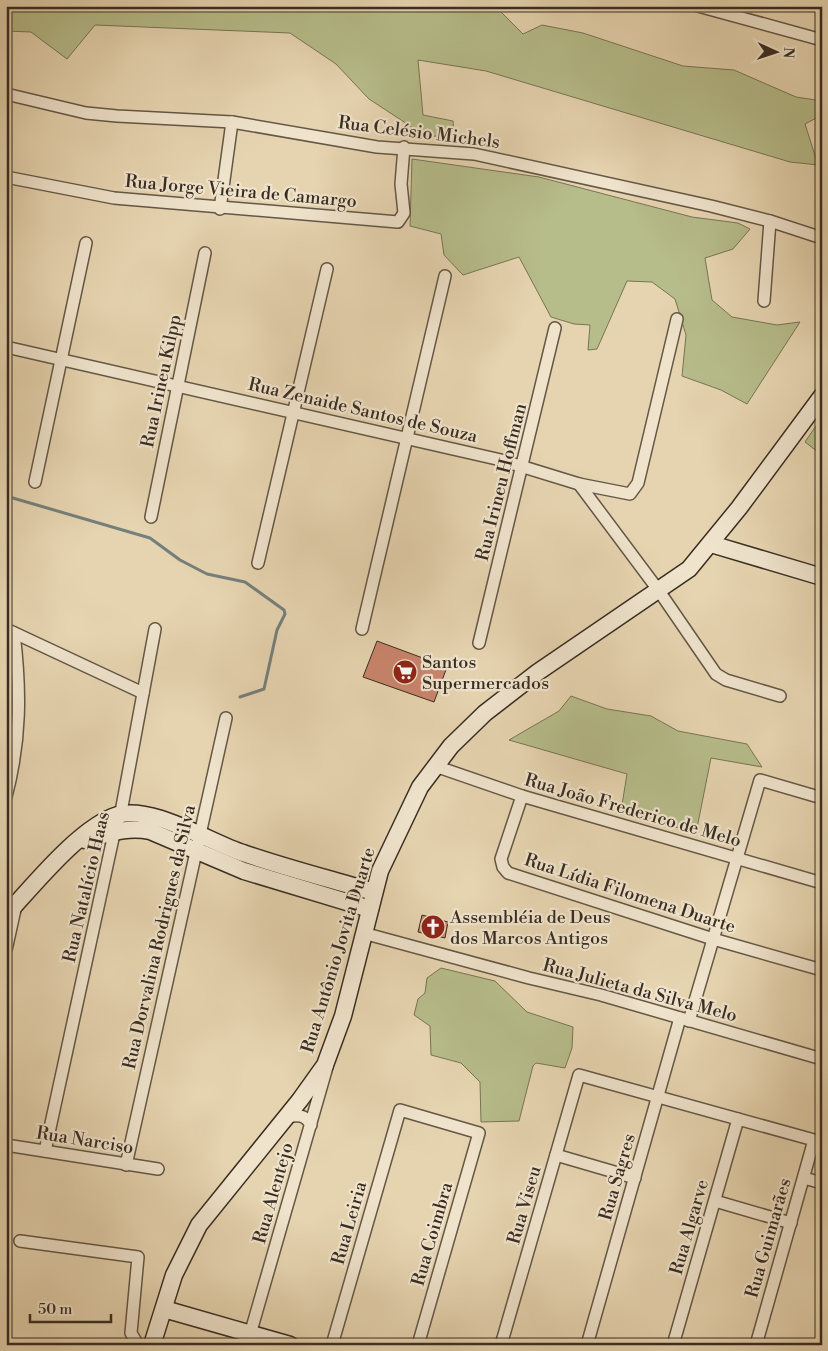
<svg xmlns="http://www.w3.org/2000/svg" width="828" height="1351" font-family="'Libre Bodoni',serif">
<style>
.green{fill:#b6bc8a;stroke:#787456}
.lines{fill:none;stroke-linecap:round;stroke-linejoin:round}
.stream{stroke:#757f7c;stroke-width:3}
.building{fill:#c9846d;stroke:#392d22}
.street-casing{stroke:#645746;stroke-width:14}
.secondary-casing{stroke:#392d22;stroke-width:19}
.street{stroke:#efe3cc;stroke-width:11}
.secondary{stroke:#efe3cc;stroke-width:16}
.labels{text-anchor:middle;stroke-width:4.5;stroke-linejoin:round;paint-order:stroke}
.street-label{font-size:18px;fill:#392d22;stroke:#efe3cc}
.poi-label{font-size:18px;fill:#392d22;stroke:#efe3cc;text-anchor:start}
</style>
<rect width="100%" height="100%" fill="#e6d4b0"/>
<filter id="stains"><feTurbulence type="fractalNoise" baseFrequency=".004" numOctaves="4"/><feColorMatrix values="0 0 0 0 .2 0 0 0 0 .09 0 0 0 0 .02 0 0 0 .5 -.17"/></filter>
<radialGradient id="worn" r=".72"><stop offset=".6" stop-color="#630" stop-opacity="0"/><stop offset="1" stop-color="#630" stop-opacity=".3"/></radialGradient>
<!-- green -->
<g class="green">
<polygon points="6,6 487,6 501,12 523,34 542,25 583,33 683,66 734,70 796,97 822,101 822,115 805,124 818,165 790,162 486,71 418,60 423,115 453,121 454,134 427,137 369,99 336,64 290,33 95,25 67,59 31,32 6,31"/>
<polygon points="412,159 539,177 692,217 738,223 750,229 733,249 705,258 712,300 732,317 777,325 800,322 747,404 721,390 682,376 686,335 675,299 652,282 627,281 597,349 588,350 590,325 574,324 551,317 519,257 463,275 444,255 441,234 410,226"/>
<polygon points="822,417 822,455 805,442"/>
<polygon points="571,696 607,709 651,716 678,731 747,744 762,767 711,758 696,833 621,811 627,774 509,740 559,711"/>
<polygon points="441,968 495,981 527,1012 573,1027 572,1048 565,1068 536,1063 533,1066 519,1121 481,1122 480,1082 461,1063 431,1055 430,1026 414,1015 418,999 425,993 427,978"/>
</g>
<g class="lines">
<!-- stream -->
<polyline class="stream" points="6,496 150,538 180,560 207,574 245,582 284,610 285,614 277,630 264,689 240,697"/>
</g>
<!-- building -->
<g class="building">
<polygon points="377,641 447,667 434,702 363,677"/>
<polygon points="422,915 448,922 445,938 418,932"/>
</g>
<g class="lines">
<defs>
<g id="street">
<polyline points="698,6 822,40"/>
<polyline points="6,94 86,113 117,116 232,122 377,147 474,154 711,206 770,221 822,238"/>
<polyline points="6,177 114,198 398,222 404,213 401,184 404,147"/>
<polyline points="220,209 232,122"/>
<polyline points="764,301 770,221"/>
<polyline points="6,347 501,460 579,484 630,494 638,483 677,319"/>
<polyline points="35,482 86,243"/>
<polyline points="579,484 659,591 716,674 726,680 780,696"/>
<polyline points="151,517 205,253"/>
<polyline points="258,563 327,269"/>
<polyline points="6,629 143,693"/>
<polyline points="362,629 445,276"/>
<polyline points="479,643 555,328"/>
<polyline points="435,766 522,796 822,883"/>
<polyline points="522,796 501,859 503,867 508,873 713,939 822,970"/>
<path d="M 6,797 C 21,740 21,691 14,633"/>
<polyline points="363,933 529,978 601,995 822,1059"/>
<polyline points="6,950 16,905"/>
<polyline points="689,1021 760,780 822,798"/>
<path d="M 287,1117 C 298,1115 305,1114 311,1125"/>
<polyline points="6,1145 158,1169"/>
<polyline points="45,1151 115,829 121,812 155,629"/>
<polyline points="556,1155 635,1178"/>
<polyline points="126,1165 226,718"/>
<polyline points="804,1178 822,1183"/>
<polyline points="715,1201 791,1223"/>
<polyline points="20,1241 138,1257 131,1333 138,1345"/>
<polyline points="247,1345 327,1067"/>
<polyline points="332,1345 400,1110 479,1133 418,1345"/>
<polyline points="501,1345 579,1075 814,1140 756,1345"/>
<polyline points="587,1345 680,1018"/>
<polyline points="673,1345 738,1119"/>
</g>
<g id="secondary">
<polyline points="711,544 822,577"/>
<path d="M 85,840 C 108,834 126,826 150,831 L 244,871 L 370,909"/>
<path d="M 6,915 C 33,886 81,826 118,815 C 152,805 211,843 243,853 C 286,868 330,879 374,892"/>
<polyline points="164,1309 290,1345"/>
<polyline points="152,1345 174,1275 199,1225 300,1100 325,1065 343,1016 380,871 420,787 451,746 485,713 538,672 689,569 739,508 822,396"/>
</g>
</defs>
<!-- street casing -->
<use href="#street" class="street-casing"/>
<!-- secondary casing -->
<use href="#secondary" class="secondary-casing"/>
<!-- street -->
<use href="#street" class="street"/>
<!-- secondary -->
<use href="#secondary" class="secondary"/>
</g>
<!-- icons -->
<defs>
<symbol id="supermarket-disc" viewBox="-11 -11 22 22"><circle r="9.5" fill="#8f2418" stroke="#efe3cc"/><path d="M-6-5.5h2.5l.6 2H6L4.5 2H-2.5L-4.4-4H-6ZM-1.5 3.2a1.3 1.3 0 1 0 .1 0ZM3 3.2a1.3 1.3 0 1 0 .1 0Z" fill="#fff"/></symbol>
<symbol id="church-disc" viewBox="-11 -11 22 22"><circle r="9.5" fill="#8f2418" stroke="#efe3cc"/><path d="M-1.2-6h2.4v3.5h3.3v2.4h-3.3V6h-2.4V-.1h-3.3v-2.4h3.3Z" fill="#fff"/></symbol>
</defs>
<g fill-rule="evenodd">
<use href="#supermarket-disc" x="391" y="658" width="28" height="28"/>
<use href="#church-disc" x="419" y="913" width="28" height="28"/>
</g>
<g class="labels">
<!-- street labels -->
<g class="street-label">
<text transform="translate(419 132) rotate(7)" y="6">Rua Celésio Michels</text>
<text transform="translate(241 191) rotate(5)" y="6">Rua Jorge Vieira de Camargo</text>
<text transform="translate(161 381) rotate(-78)" y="6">Rua Irineu Kilpp</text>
<text transform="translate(363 410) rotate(13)" y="6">Rua Zenaide Santos de Souza</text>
<text transform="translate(501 482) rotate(-76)" y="6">Rua Irineu Hoffman</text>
<text transform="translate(633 810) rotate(16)" y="6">Rua João Frederico de Melo</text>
<text transform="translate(86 887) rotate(-77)" y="6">Rua Natalício Haas</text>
<text transform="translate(630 893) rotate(18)" y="6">Rua Lídia Filomena Duarte</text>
<text transform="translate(159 937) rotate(-77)" y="6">Rua Dorvalina Rodrigues da Silva</text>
<text transform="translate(338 950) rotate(-73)" y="6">Rua Antônio Jovita Duarte</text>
<text transform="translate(640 990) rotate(15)" y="6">Rua Julieta da Silva Melo</text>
<text transform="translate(85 1140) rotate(9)" y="6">Rua Narciso</text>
<text transform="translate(617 1177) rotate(-74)" y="6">Rua Sagres</text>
<text transform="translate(273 1193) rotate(-74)" y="6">Rua Alentejo</text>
<text transform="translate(524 1205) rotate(-74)" y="6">Rua Viseu</text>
<text transform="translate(349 1223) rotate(-74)" y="6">Rua Leiria</text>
<text transform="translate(689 1227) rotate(-74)" y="6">Rua Algarve</text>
<text transform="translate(432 1234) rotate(-74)" y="6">Rua Coimbra</text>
<text transform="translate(768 1238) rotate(-74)" y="6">Rua Guimarães</text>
</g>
<!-- poi labels -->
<g class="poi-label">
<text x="422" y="668">Santos<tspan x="422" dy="21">Supermercados</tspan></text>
<text x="450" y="923">Assembléia de Deus<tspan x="450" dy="21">dos Marcos Antigos</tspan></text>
</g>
</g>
<!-- margin -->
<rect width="828" height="1351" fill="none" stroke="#e6d4b0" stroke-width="25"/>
<rect x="8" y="8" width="813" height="1336" fill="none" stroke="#392d22" stroke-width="2.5"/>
<rect x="12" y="12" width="803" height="1326" fill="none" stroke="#392d22"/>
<!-- north arrow -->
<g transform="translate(776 52) rotate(93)" stroke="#efe3cc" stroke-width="4" paint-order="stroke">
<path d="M0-4L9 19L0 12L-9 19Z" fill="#392d22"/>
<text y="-8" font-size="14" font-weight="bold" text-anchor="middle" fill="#392d22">N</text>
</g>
<!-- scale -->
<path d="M30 1314v8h81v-8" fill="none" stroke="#392d22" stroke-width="2.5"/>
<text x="38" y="1314" font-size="15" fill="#392d22" stroke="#efe3cc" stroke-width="4" paint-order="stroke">50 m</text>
<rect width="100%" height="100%" filter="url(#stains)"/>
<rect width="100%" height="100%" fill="url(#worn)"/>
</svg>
